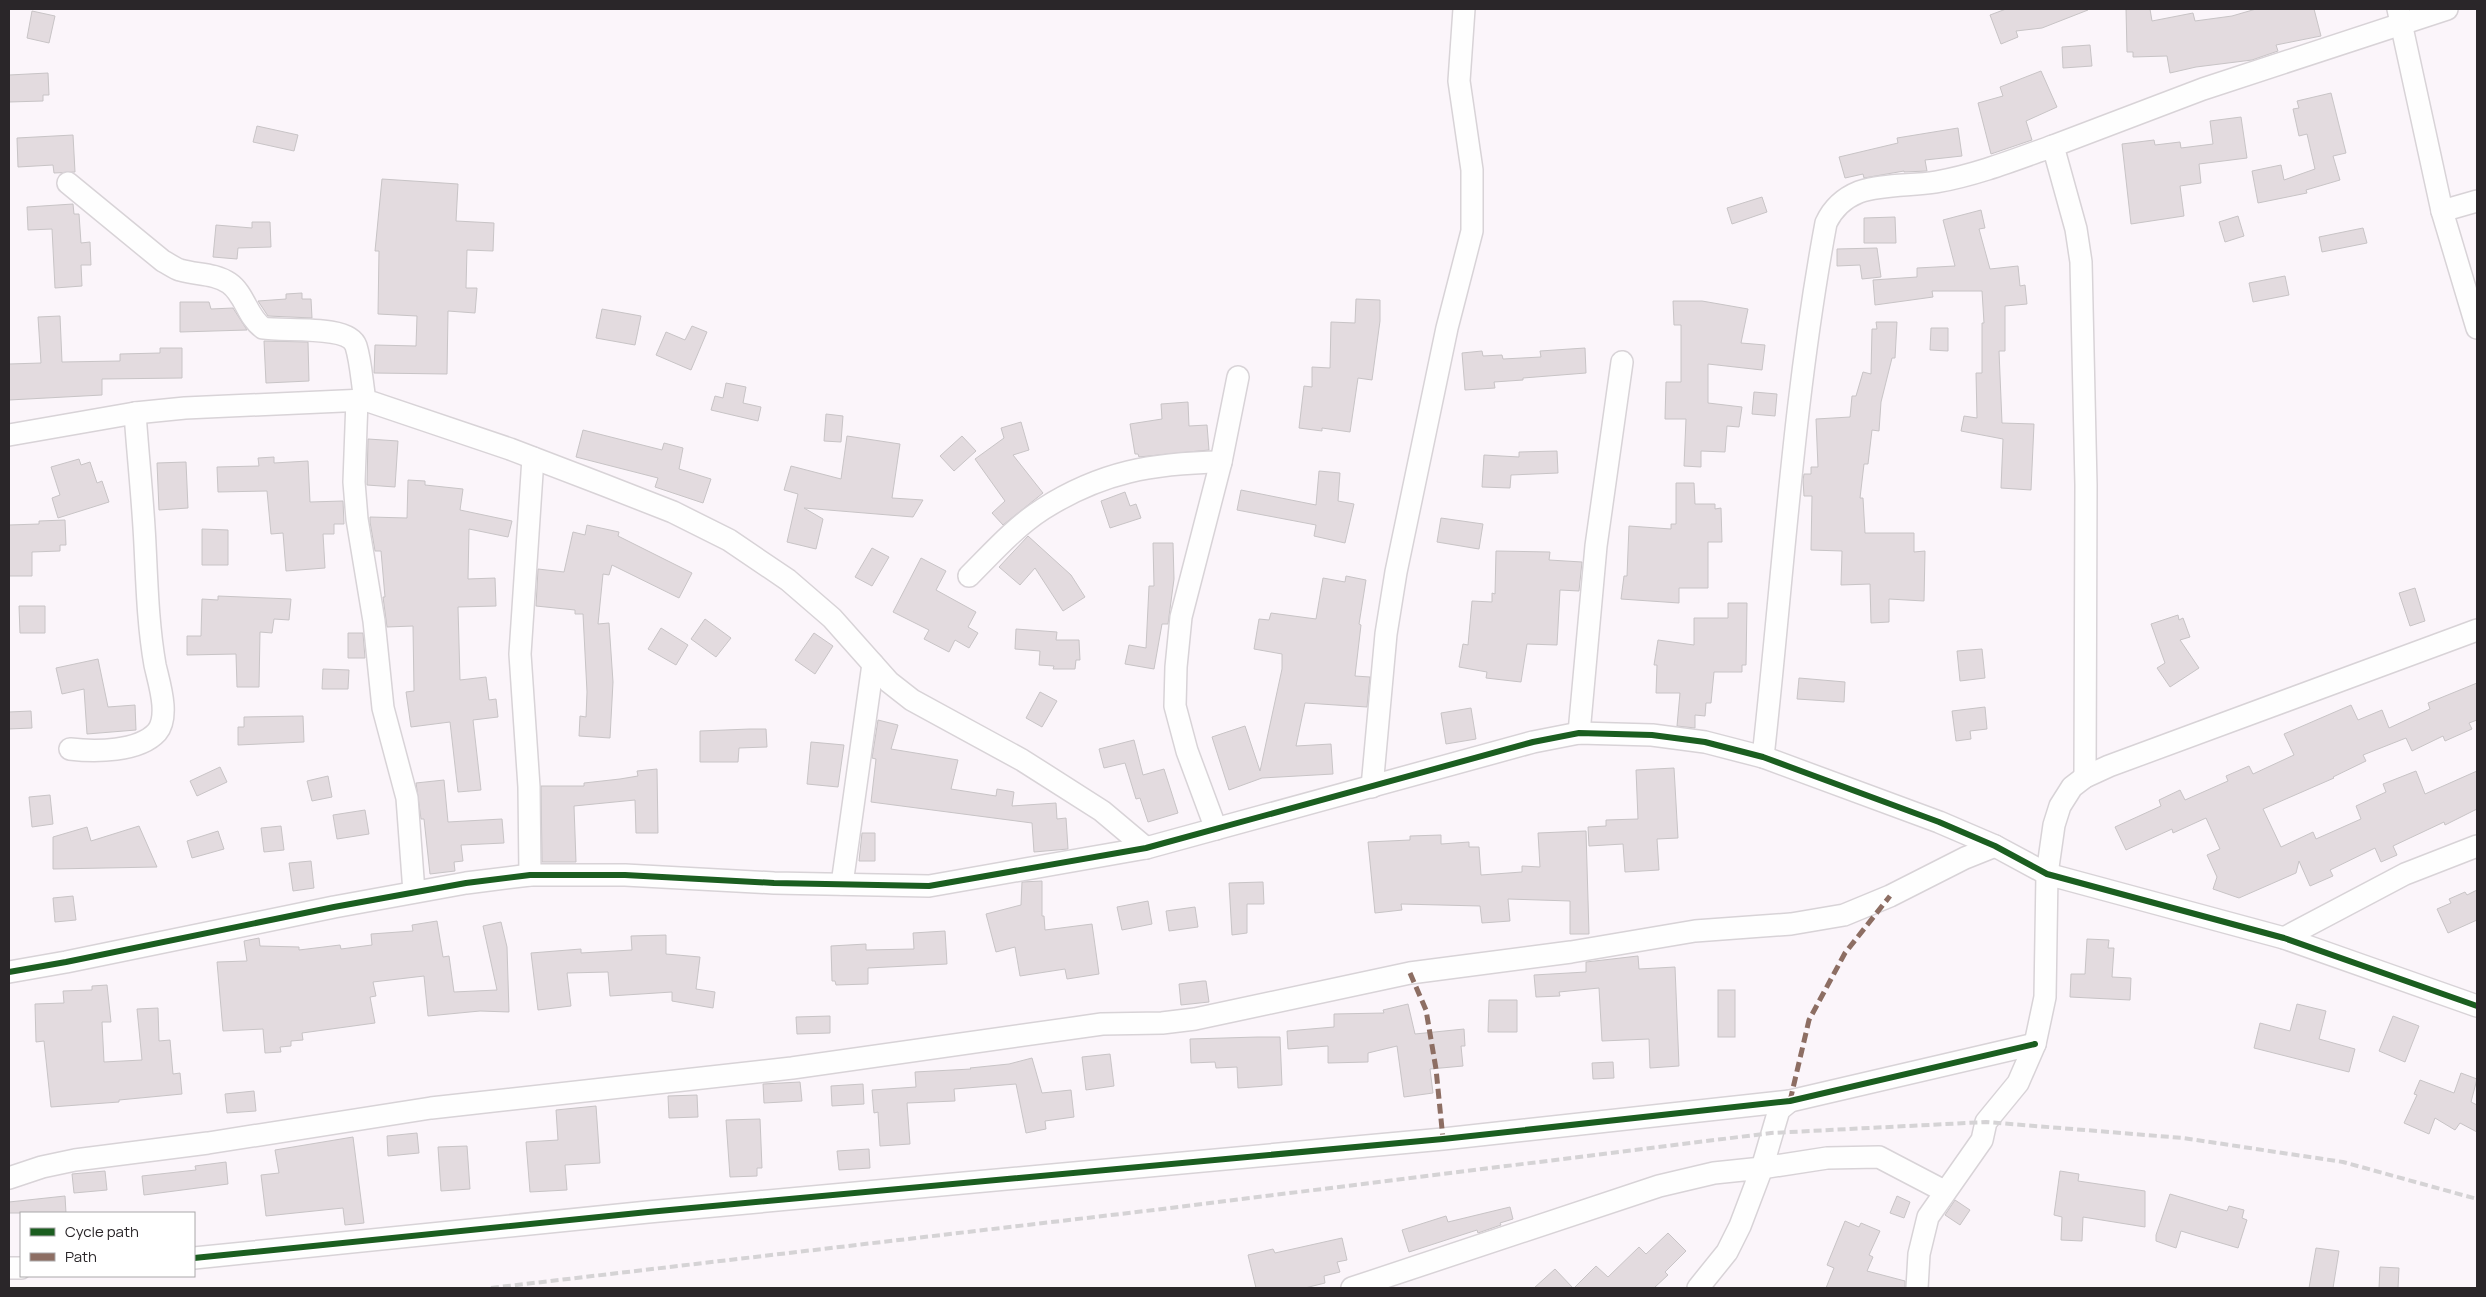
<svg xmlns="http://www.w3.org/2000/svg" width="2486" height="1297" font-family="Manrope,sans-serif">
<style>
.building{fill:#e3dbdf;stroke:#c8c4c6}
.lines{fill:none;stroke-linecap:round;stroke-linejoin:round}
.street-casing{stroke:#d8d3d7;stroke-width:24}
.street{stroke:#fefefe;stroke-width:21}
.rail{stroke:#d5d3d5;stroke-width:4;stroke-dasharray:8 4;stroke-linecap:butt}
.quiet{stroke:#8d6e63;stroke-width:5;stroke-dasharray:10 5;stroke-linecap:butt}
.cycleway-casing{stroke:#fff;stroke-width:9}
.cycleway{stroke:#1b5e20;stroke-width:6}
</style>
<rect width="100%" height="100%" fill="#fbf5fa"/>
<!-- building -->
<g class="building">
<polygon points="2006,9 2088,9 2088,10 2042,28 2016,31 2018,37 2001,44 1990,15"/>
<polygon points="2126,9 2150,9 2152,21 2193,13 2195,21 2232,16 2256,9 2314,9 2321,36 2276,45 2278,51 2252,60 2196,67 2170,73 2167,56 2133,57 2133,52 2127,52"/>
<polygon points="32,11 55,16 49,43 27,38"/>
<polygon points="2090,45 2092,66 2063,68 2062,47"/>
<polygon points="2041,71 2057,107 2026,121 2032,140 1991,154 1978,103 2003,96 2000,87"/>
<polygon points="48,73 49,95 43,95 43,101 9,102 9,75"/>
<polygon points="2331,93 2346,153 2333,156 2340,180 2306,190 2307,193 2258,203 2252,171 2281,165 2284,180 2315,169 2307,134 2299,136 2293,109 2299,108 2297,101"/>
<polygon points="2241,117 2247,158 2199,164 2201,183 2180,186 2184,216 2131,224 2122,144 2154,140 2155,145 2180,142 2181,148 2213,144 2210,121"/>
<polygon points="257,126 298,135 294,151 253,142"/>
<polygon points="1958,128 1962,156 1925,160 1927,171 1904,172 1904,171 1864,178 1863,174 1845,178 1839,157 1898,143 1897,138"/>
<polygon points="73,135 75,172 54,173 53,165 18,167 17,138"/>
<polygon points="382,179 458,184 456,221 494,223 493,251 467,250 466,288 477,288 475,313 448,311 447,374 374,373 375,345 416,346 417,316 378,314 379,251 375,251"/>
<polygon points="1762,197 1767,212 1732,224 1727,208"/>
<polygon points="73,204 74,214 79,214 81,243 90,242 91,265 81,265 82,286 55,288 52,229 28,230 27,207"/>
<polygon points="1981,210 1985,228 1979,229 1990,269 2018,266 2020,286 2025,285 2027,304 2005,306 2005,351 1999,351 2002,423 2034,424 2031,490 2001,488 2003,439 1961,431 1964,416 1977,418 1976,373 1982,373 1982,323 1984,323 1982,291 1932,291 1933,297 1875,305 1873,280 1917,277 1917,268 1955,266 1943,220"/>
<polygon points="2238,216 2244,236 2225,242 2219,222"/>
<polygon points="1895,217 1896,243 1864,243 1864,218"/>
<polygon points="252,222 270,222 271,247 238,248 237,259 213,257 216,225 252,228"/>
<polygon points="2363,228 2367,243 2322,252 2319,237"/>
<polygon points="1877,248 1881,277 1862,279 1860,265 1837,266 1837,249"/>
<polygon points="2285,276 2289,295 2253,302 2249,283"/>
<polygon points="302,293 302,299 311,299 312,318 268,316 258,301 286,299 286,294"/>
<polygon points="1356,299 1380,300 1380,321 1372,380 1358,378 1350,432 1322,428 1322,431 1299,428 1304,386 1312,387 1312,367 1330,368 1331,322 1355,323"/>
<polygon points="1673,301 1702,301 1748,309 1741,343 1765,345 1762,370 1708,364 1708,403 1742,407 1739,427 1727,426 1725,452 1701,451 1701,467 1684,466 1686,419 1665,419 1666,382 1681,382 1681,325 1674,325"/>
<polygon points="180,302 209,302 211,309 233,308 247,330 180,332"/>
<polygon points="602,309 641,316 635,345 596,338"/>
<polygon points="60,316 62,362 120,361 120,354 160,353 160,348 182,348 182,378 102,379 102,395 9,400 9,364 41,363 38,317"/>
<polygon points="1876,322 1897,322 1895,358 1892,358 1881,402 1879,431 1872,430 1868,464 1864,464 1860,498 1863,498 1865,533 1914,533 1914,552 1925,551 1924,601 1889,599 1889,622 1871,623 1870,584 1841,585 1842,551 1811,550 1812,496 1804,496 1803,480 1804,474 1811,474 1811,467 1818,467 1816,419 1850,417 1852,396 1856,396 1863,372 1871,374 1872,329 1877,329"/>
<polygon points="692,326 707,332 691,370 656,355 666,332 685,340"/>
<polygon points="1931,328 1948,328 1948,351 1930,350"/>
<polygon points="264,341 308,342 309,381 266,383"/>
<polygon points="1585,348 1586,373 1523,378 1523,380 1494,382 1495,388 1465,390 1462,353 1482,351 1483,356 1502,355 1503,359 1541,357 1540,351"/>
<polygon points="726,383 746,387 743,403 761,407 758,421 711,410 715,396 723,398"/>
<polygon points="1754,392 1777,394 1775,416 1752,414"/>
<polygon points="1188,402 1189,426 1207,425 1209,450 1139,457 1138,454 1135,454 1130,424 1162,419 1161,404"/>
<polygon points="826,414 843,416 841,442 824,441"/>
<polygon points="1021,422 1029,450 1013,455 1043,493 1003,525 992,513 1005,501 975,459 1004,438 1001,428"/>
<polygon points="583,430 662,450 664,443 683,448 679,469 711,479 703,503 655,487 658,478 576,457"/>
<polygon points="847,436 900,444 892,498 923,500 913,517 804,508 823,519 816,549 787,542 798,494 784,490 791,466 841,479"/>
<polygon points="962,436 976,451 954,471 940,456"/>
<polygon points="368,439 398,441 395,487 367,485"/>
<polygon points="1557,451 1558,473 1511,475 1510,488 1482,487 1484,455 1519,457 1519,452"/>
<polygon points="274,457 274,463 308,461 310,502 343,501 344,524 334,524 334,534 323,534 325,568 286,571 283,533 271,534 267,491 218,492 217,467 259,466 258,458"/>
<polygon points="79,459 81,465 90,462 97,483 102,481 109,502 58,518 52,498 60,495 51,467"/>
<polygon points="186,462 188,508 159,510 157,463"/>
<polygon points="1319,471 1340,473 1338,501 1354,504 1345,543 1314,536 1316,525 1237,510 1241,490 1316,505"/>
<polygon points="408,480 425,481 425,485 463,489 460,510 512,521 508,537 469,529 468,579 495,578 496,606 458,607 460,680 486,677 489,700 496,699 498,717 473,720 481,790 458,792 450,722 411,727 406,692 414,691 413,626 387,627 383,597 385,597 381,551 375,551 370,522 370,517 407,518"/>
<polygon points="1676,483 1694,483 1695,504 1715,504 1715,509 1721,508 1722,542 1708,542 1708,588 1679,588 1679,603 1621,599 1624,576 1627,576 1629,526 1671,529 1671,524 1676,524"/>
<polygon points="1125,492 1130,506 1136,504 1141,518 1110,528 1101,501"/>
<polygon points="1441,518 1483,524 1479,549 1437,542"/>
<polygon points="65,520 66,545 60,545 60,551 32,552 32,576 9,576 9,525 39,524 39,521"/>
<polygon points="587,525 619,532 618,536 692,573 679,598 612,565 609,575 603,574 598,624 609,623 613,682 610,738 579,736 580,716 586,717 587,692 583,614 575,614 575,610 536,606 538,569 564,572 573,532 585,535"/>
<polygon points="202,529 228,530 228,565 202,565"/>
<polygon points="1028,536 1071,575 1085,597 1063,611 1035,568 1020,585 999,567"/>
<polygon points="1153,543 1173,543 1174,579 1168,624 1162,624 1154,669 1125,664 1129,645 1146,648 1149,586 1154,586"/>
<polygon points="872,548 889,557 872,586 855,577"/>
<polygon points="1496,551 1550,552 1549,560 1582,562 1579,591 1560,590 1557,645 1527,644 1521,682 1486,678 1487,672 1459,667 1463,644 1468,645 1472,601 1492,602 1492,593 1495,594"/>
<polygon points="921,558 946,571 936,590 976,612 968,627 978,633 969,648 955,640 949,652 924,639 929,630 893,612"/>
<polygon points="1346,576 1366,580 1359,624 1361,625 1355,676 1370,677 1367,707 1305,703 1296,746 1331,744 1333,774 1262,778 1229,790 1212,737 1245,726 1260,771 1282,669 1282,654 1254,649 1259,619 1269,620 1271,613 1316,619 1323,578 1345,582"/>
<polygon points="2415,588 2425,621 2410,626 2399,593"/>
<polygon points="218,596 291,599 289,620 274,619 272,633 260,632 259,687 237,687 236,654 187,655 187,636 201,636 202,599 218,600"/>
<polygon points="1728,603 1747,603 1746,665 1742,665 1742,672 1714,672 1711,703 1706,703 1705,716 1695,715 1695,728 1677,726 1680,693 1656,693 1657,665 1654,665 1658,640 1694,645 1694,618 1728,618"/>
<polygon points="19,606 45,606 45,633 20,633"/>
<polygon points="2178,615 2179,620 2183,618 2190,637 2180,640 2199,668 2170,687 2157,668 2165,663 2151,624"/>
<polygon points="705,619 731,638 716,657 691,639"/>
<polygon points="661,628 688,645 676,665 648,649"/>
<polygon points="1016,629 1057,632 1056,640 1079,640 1080,660 1076,660 1075,669 1053,669 1054,666 1039,665 1040,651 1015,649"/>
<polygon points="348,633 363,633 365,658 348,658"/>
<polygon points="814,633 833,646 815,674 795,660"/>
<polygon points="1982,649 1985,678 1960,681 1957,651"/>
<polygon points="98,659 108,707 135,705 136,730 87,734 84,689 62,694 56,668"/>
<polygon points="323,669 349,670 348,689 322,689"/>
<polygon points="1799,678 1845,682 1844,702 1797,699"/>
<polygon points="2477,683 2477,720 2469,723 2472,729 2445,741 2443,736 2412,751 2406,738 2363,755 2366,761 2333,777 2334,778 2263,809 2281,847 2313,832 2316,839 2361,819 2356,806 2386,792 2383,784 2416,771 2425,794 2477,771 2477,809 2445,825 2444,822 2393,846 2397,855 2381,862 2375,848 2330,870 2333,876 2310,886 2299,861 2296,873 2239,898 2213,889 2217,877 2207,855 2220,849 2206,818 2173,833 2172,829 2126,850 2115,827 2161,806 2159,800 2180,790 2185,800 2228,781 2226,776 2249,766 2253,774 2294,755 2284,734 2351,705 2358,720 2382,710 2389,728 2430,709 2428,703"/>
<polygon points="1040,692 1057,701 1042,727 1026,718"/>
<polygon points="1985,707 1987,729 1970,731 1971,739 1956,741 1952,711"/>
<polygon points="1471,708 1476,739 1446,744 1441,713"/>
<polygon points="31,711 32,728 9,729 9,712"/>
<polygon points="303,716 304,742 238,745 238,727 244,727 244,717"/>
<polygon points="878,720 898,725 891,749 958,760 951,789 996,796 997,789 1014,792 1012,806 1056,803 1057,819 1066,818 1068,849 1034,852 1032,823 871,802 876,759 872,758"/>
<polygon points="750,729 766,729 767,747 739,748 738,762 700,762 700,731"/>
<polygon points="1134,740 1143,775 1164,769 1178,813 1148,822 1140,798 1136,799 1125,763 1104,768 1099,749"/>
<polygon points="811,742 844,745 838,787 807,784"/>
<polygon points="220,767 227,782 197,796 190,781"/>
<polygon points="1674,768 1678,838 1657,839 1659,870 1625,872 1623,844 1589,846 1588,827 1606,826 1606,820 1638,819 1636,770"/>
<polygon points="657,769 658,833 636,833 635,800 574,806 576,862 542,862 541,786 584,786 584,783 620,779 638,776 637,771"/>
<polygon points="328,776 332,797 312,801 307,781"/>
<polygon points="444,780 448,822 502,819 504,843 461,845 463,861 454,862 455,871 430,874 424,819 421,819 416,783"/>
<polygon points="50,795 53,824 32,827 29,797"/>
<polygon points="365,810 369,834 337,839 333,815"/>
<polygon points="139,826 157,867 53,869 53,837 87,827 91,841"/>
<polygon points="281,826 284,850 264,852 261,828"/>
<polygon points="218,831 224,849 192,858 187,841"/>
<polygon points="1586,831 1589,934 1570,934 1570,901 1508,899 1510,921 1482,923 1480,906 1401,904 1402,910 1375,913 1368,842 1410,840 1410,836 1441,835 1441,844 1469,842 1469,847 1479,847 1481,875 1522,872 1522,866 1540,867 1538,833"/>
<polygon points="862,833 875,833 875,861 859,861"/>
<polygon points="311,861 314,888 293,891 289,863"/>
<polygon points="1042,881 1042,916 1044,916 1045,930 1092,924 1099,974 1067,979 1065,969 1020,976 1015,947 996,952 986,914 1021,905 1022,882"/>
<polygon points="1263,882 1264,904 1247,904 1247,933 1232,935 1229,883"/>
<polygon points="2477,890 2477,920 2448,933 2437,909 2451,903 2449,899 2465,892 2467,895"/>
<polygon points="73,896 76,920 55,922 53,898"/>
<polygon points="1148,901 1152,924 1122,930 1117,907"/>
<polygon points="1195,907 1198,927 1169,931 1166,911"/>
<polygon points="437,921 443,957 449,956 454,992 497,990 483,926 501,922 507,947 509,1012 480,1011 428,1016 424,976 373,982 376,996 370,997 375,1023 302,1033 303,1040 291,1041 291,1046 280,1047 281,1052 265,1053 263,1029 223,1031 217,962 247,961 244,941 259,938 260,946 299,947 299,950 340,945 341,949 372,945 371,934 413,931 412,925"/>
<polygon points="945,931 947,964 868,968 868,984 836,985 835,981 832,981 831,946 866,944 866,950 914,949 913,933"/>
<polygon points="666,935 666,954 700,957 696,989 715,992 713,1008 672,1001 672,992 610,996 608,972 567,973 571,1006 538,1010 531,953 581,949 581,953 632,950 631,936"/>
<polygon points="2087,939 2109,940 2108,948 2114,948 2112,977 2131,978 2130,1000 2070,997 2071,974 2085,974"/>
<polygon points="1638,956 1639,969 1675,967 1679,1066 1650,1068 1649,1039 1602,1041 1599,988 1559,992 1560,996 1536,997 1534,975 1586,972 1586,962"/>
<polygon points="1203,981 1206,981 1209,1002 1181,1005 1179,984"/>
<polygon points="107,985 111,1022 102,1022 104,1062 142,1060 137,1009 158,1008 159,1041 170,1040 173,1074 180,1073 182,1094 119,1100 119,1102 51,1107 44,1041 36,1042 35,1004 64,1003 63,991 92,990 92,986"/>
<rect x="1718" y="990" width="17" height="47"/>
<polygon points="1489,1000 1517,1000 1517,1032 1488,1032"/>
<polygon points="1408,1004 1415,1034 1464,1029 1465,1046 1461,1046 1463,1066 1430,1069 1433,1093 1404,1097 1397,1046 1368,1053 1368,1062 1328,1063 1328,1046 1288,1049 1287,1031 1334,1027 1334,1014 1384,1013 1383,1010"/>
<polygon points="2297,1004 2326,1011 2319,1039 2355,1049 2349,1072 2254,1048 2260,1023 2290,1031"/>
<polygon points="830,1016 830,1033 797,1034 796,1017"/>
<polygon points="2393,1016 2419,1026 2405,1062 2379,1051"/>
<polygon points="1258,1037 1280,1037 1282,1085 1238,1088 1237,1067 1216,1068 1215,1062 1191,1063 1190,1039"/>
<polygon points="1110,1054 1114,1086 1086,1090 1082,1057"/>
<polygon points="1032,1058 1042,1093 1071,1090 1074,1117 1045,1121 1046,1129 1026,1133 1016,1084 954,1089 955,1101 907,1103 910,1144 880,1146 878,1112 874,1113 872,1090 916,1087 915,1072 971,1069 970,1068 1009,1064"/>
<polygon points="1613,1062 1614,1078 1593,1079 1592,1063"/>
<polygon points="2461,1073 2477,1079 2471,1102 2477,1105 2477,1132 2460,1123 2455,1130 2435,1118 2429,1134 2404,1123 2417,1095 2414,1094 2420,1080 2454,1093"/>
<polygon points="800,1082 802,1101 764,1103 763,1084"/>
<polygon points="863,1084 864,1104 832,1106 831,1086"/>
<polygon points="254,1091 256,1111 227,1113 225,1094"/>
<polygon points="697,1095 698,1117 669,1118 668,1096"/>
<polygon points="596,1106 600,1163 565,1165 567,1190 530,1192 526,1142 558,1140 556,1110"/>
<polygon points="760,1119 762,1168 757,1168 757,1176 730,1177 726,1120"/>
<polygon points="417,1133 419,1153 388,1156 387,1136"/>
<polygon points="353,1137 364,1223 345,1225 343,1208 266,1216 261,1175 279,1173 275,1150"/>
<polygon points="467,1146 470,1189 441,1191 438,1147"/>
<polygon points="869,1149 870,1168 839,1170 837,1151"/>
<polygon points="226,1162 228,1184 144,1195 142,1176 196,1170 195,1166"/>
<polygon points="105,1171 107,1190 74,1193 72,1174"/>
<polygon points="2060,1171 2079,1174 2078,1181 2145,1191 2145,1227 2083,1217 2082,1241 2061,1240 2062,1217 2054,1215"/>
<polygon points="2170,1194 2227,1211 2229,1206 2244,1210 2242,1218 2247,1220 2238,1248 2181,1231 2176,1248 2156,1241 2156,1235"/>
<polygon points="65,1196 66,1213 9,1213 9,1202"/>
<polygon points="1897,1196 1910,1202 1904,1218 1890,1213"/>
<polygon points="1955,1200 1970,1210 1960,1225 1945,1215"/>
<polygon points="1510,1207 1513,1219 1500,1223 1501,1225 1478,1233 1477,1230 1409,1252 1402,1230 1446,1216 1448,1222"/>
<polygon points="1845,1221 1859,1227 1861,1223 1880,1231 1869,1255 1873,1257 1867,1271 1905,1281 1905,1288 1826,1288 1834,1268 1827,1265"/>
<polygon points="1668,1233 1686,1251 1665,1272 1668,1275 1654,1288 1574,1288 1596,1266 1608,1277 1639,1247 1646,1254"/>
<polygon points="1342,1238 1347,1260 1337,1262 1340,1272 1324,1276 1325,1283 1305,1288 1256,1288 1248,1255 1273,1249 1275,1253"/>
<polygon points="2316,1248 2339,1251 2333,1288 2309,1288"/>
<polygon points="2380,1267 2399,1268 2398,1288 2379,1288"/>
<polygon points="1555,1269 1573,1288 1534,1288"/>
</g>
<g class="lines">
<defs>
<g id="street">
<polyline points="2398,9 2442,211 2477,328"/>
<path d="M 68,183 L 163,261 C 169,264 174,268 180,270 C 197,275 214,273 229,283 C 245,294 247,317 263,328 C 283,332 349,324 356,346 C 361,362 362,383 365,400 L 510,449 L 604,485 L 673,512 L 729,540 L 788,580 L 832,618 L 889,682 L 912,700 L 1022,760 L 1102,811 L 1146,848"/>
<polyline points="2442,211 2477,201"/>
<polyline points="357,400 354,482 357,519 374,621 383,708 407,798 414,892"/>
<polyline points="9,435 135,413 185,408 365,400"/>
<path d="M 969,576 C 992,553 1015,527 1043,509 C 1101,472 1153,463 1221,462"/>
<polyline points="1579,733 1596,546 1622,362"/>
<path d="M 70,749 C 95,752 139,752 157,732 C 170,716 159,683 155,665 C 148,625 147,585 145,545 C 143,501 138,457 135,413"/>
<path d="M 1763,757 C 1783,579 1793,399 1826,223 C 1833,208 1844,198 1859,192 C 1883,184 1911,186 1936,182 C 1976,175 2014,160 2053,146"/>
<polyline points="2085,777 2086,485 2081,262 2076,229 2053,146 2203,89 2447,9"/>
<polyline points="1372,787 1386,634 1396,572 1447,328 1472,231 1472,170 1459,81 1464,9"/>
<polyline points="1216,829 1187,751 1175,706 1176,667 1181,617 1221,462 1238,377"/>
<polyline points="530,875 529,787 520,654 533,458"/>
<polyline points="842,884 873,664"/>
<polyline points="2284,938 2405,874 2477,846"/>
<polyline points="9,972 66,962 334,907 466,883 530,875 625,875 774,883 929,886 1146,848 1533,742 1579,733 1652,735 1705,742 1763,757 1939,822 1995,846 2047,874 2284,938 2477,1006"/>
<polyline points="1790,1101 1779,1110 1762,1168 1827,1158 1879,1157 1944,1191"/>
<polyline points="9,1178 42,1167 75,1160 208,1143 431,1108 792,1068 1102,1024 1162,1023 1195,1019 1410,973 1571,952 1695,931 1791,924 1844,915 1890,896 1965,858 1995,846"/>
<polyline points="194,1258 648,1212 1443,1139 1790,1101 2035,1044"/>
<polyline points="9,1268 21,1268"/>
<polyline points="1352,1288 1659,1186 1714,1173 1762,1168 1740,1226 1727,1252 1698,1288"/>
<polyline points="1917,1288 1919,1254 1928,1217 1982,1140 1986,1122 2018,1083 2035,1044 2045,997 2047,874 2054,825 2060,806 2072,787 2085,777 2109,766 2477,630"/>
</g>
</defs>
<!-- street casing -->
<use href="#street" class="street-casing"/>
<!-- street -->
<use href="#street" class="street"/>
<!-- rail -->
<polyline class="rail" points="491,1288 1154,1210 1771,1133 1986,1122 2183,1138 2343,1162 2477,1199"/>
<!-- quiet -->
<g class="quiet">
<polyline points="1410,973 1426,1010 1436,1069 1443,1139"/>
<polyline points="1790,1101 1809,1020 1845,953 1890,896"/>
</g>
<defs>
<g id="cycleway">
<polyline points="9,972 66,962 334,907 466,883 530,875 625,875 774,883 929,886 1146,848 1533,742 1579,733 1652,735 1705,742 1763,757 1939,822 1995,846 2047,874 2284,938 2477,1006"/>
<polyline points="194,1258 648,1212 1443,1139 1790,1101 2035,1044"/>
</g>
</defs>
<!-- cycleway casing -->
<use href="#cycleway" class="cycleway-casing"/>
<!-- cycleway -->
<use href="#cycleway" class="cycleway"/>
</g>
<!-- border -->
<rect width="2486" height="1297" fill="none" stroke="#2a2629" stroke-width="20"/>
<!-- legend -->
<rect x="20" y="1212" width="175" height="65" fill="#ffffff" stroke="#aaa8a9"/>
<rect x="30" y="1228" width="25" height="8" fill="#1b5e20" stroke="#aaa8a9"/>
<text x="65" y="1237" font-size="15" fill="#2a2629">Cycle path</text>
<rect x="30" y="1253" width="25" height="8" fill="#8d6e63" stroke="#aaa8a9"/>
<text x="65" y="1262" font-size="15" fill="#2a2629">Path</text>
</svg>
